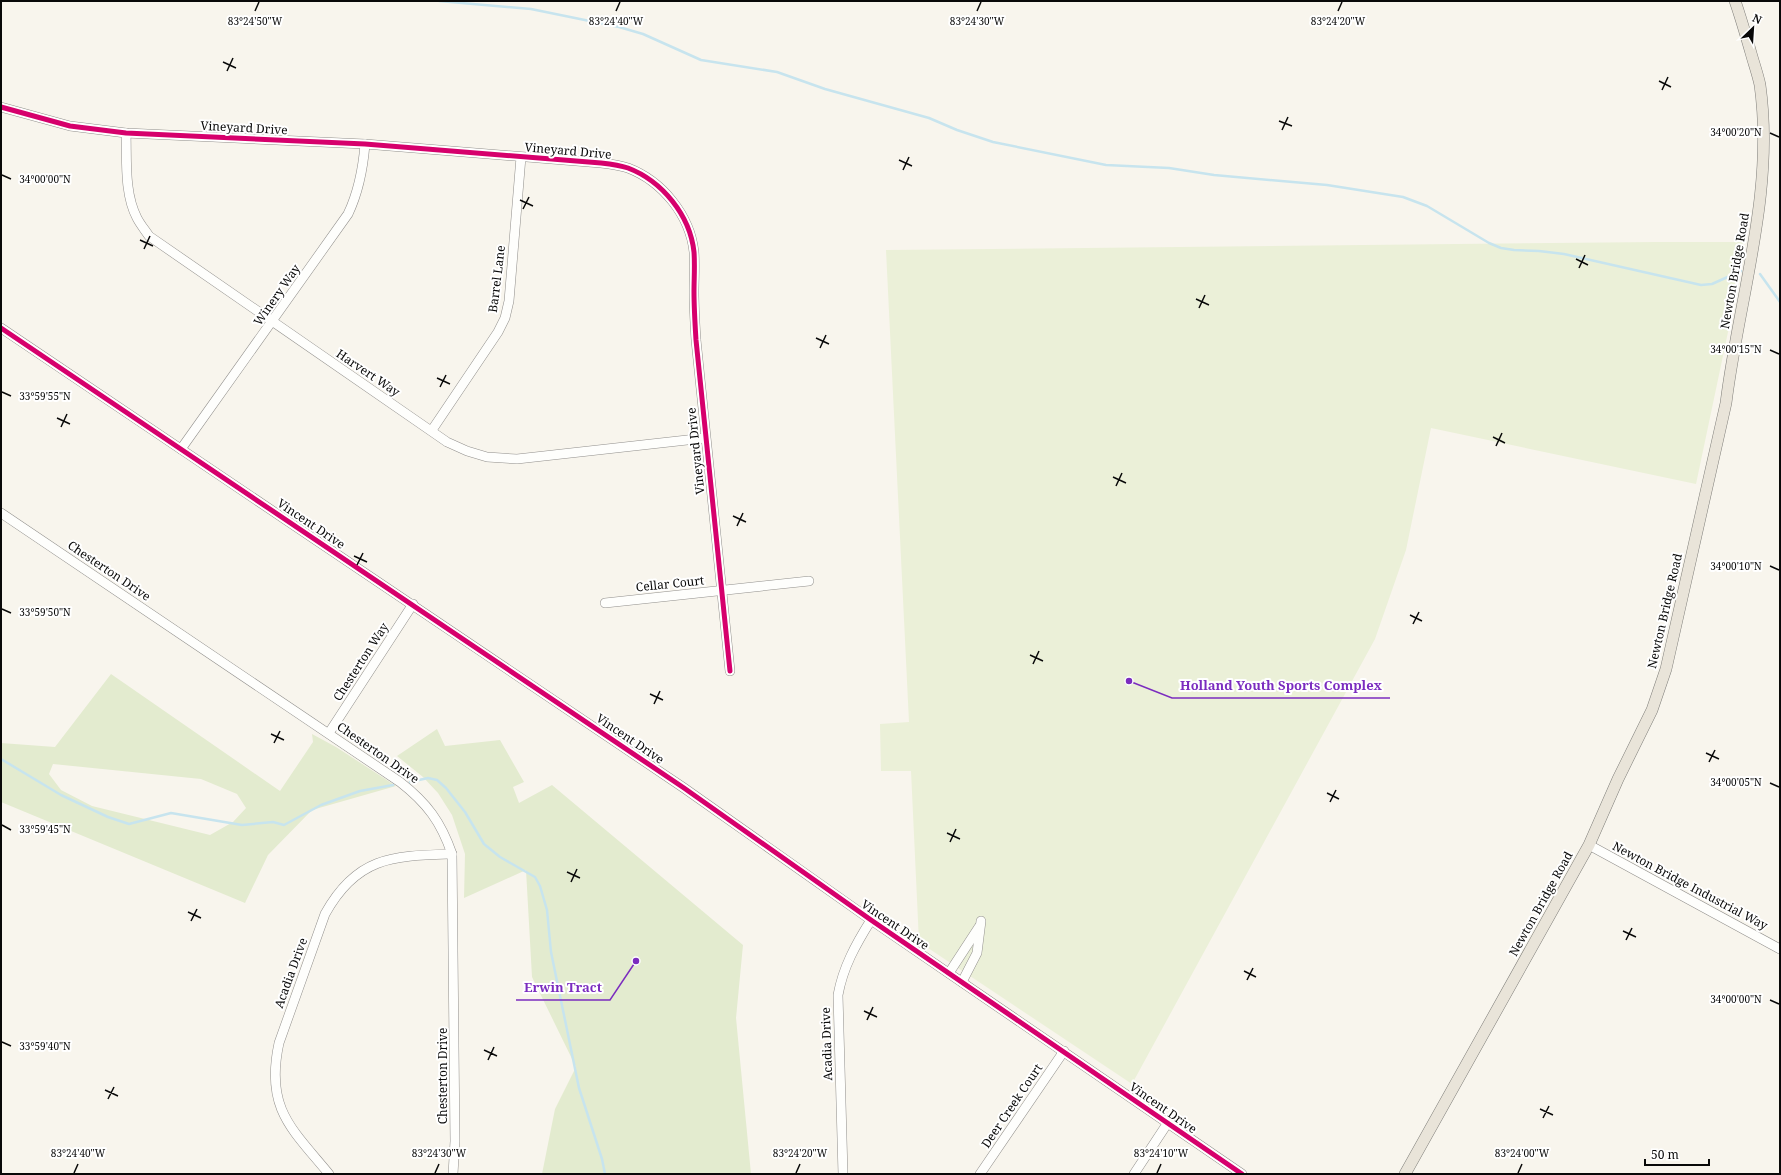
<svg xmlns="http://www.w3.org/2000/svg" width="1781" height="1175" font-family="'Noto Serif',serif">
<style>
.green{fill:#e3ebcf;fill-rule:evenodd}
.pitch{fill:#ebf0d8}
.lines{fill:none;stroke-linecap:round;stroke-linejoin:round}
.stream{stroke:#c7e4ee;stroke-width:2.5}
.minor-casing{stroke:#918f8c;stroke-width:10}
.major-casing{stroke:#7e7d79;stroke-width:12}
.minor{stroke:#fefefc;stroke-width:9}
.major{stroke:#e9e4d9;stroke-width:11}
.cycleway-casing{stroke:#fff;stroke-width:8}
.cycleway{stroke:#d6006c;stroke-width:5}
.ticks{fill:none;stroke:#090909;stroke-width:1.5}
.labels{text-anchor:middle;stroke-width:4;stroke-linejoin:round;paint-order:stroke}
.street-label{font-size:12px;fill:#090909;stroke:#fff}
.ticks-label{font-size:10px;text-anchor:middle;fill:#090909;stroke:#fff;stroke-width:4;stroke-linejoin:round;paint-order:stroke}
.leader{fill:none;stroke:#7b2cbf;stroke-width:1.5}
.callout-dot{fill:#7b2cbf;stroke:#fff;stroke-width:1.5}
.callout-label{font-size:13px;text-anchor:middle;font-weight:bold;fill:#7b2cbf;stroke:#fff;stroke-width:4;stroke-linejoin:round;paint-order:stroke}
</style>
<rect width="100%" height="100%" fill="#f8f5ed"/>
<!-- green -->
<g class="green">
<path d="M 111,674 L 280,791 L 313,742 L 312,734 L 336,747 L 396,786 L 312,810 L 268,855 L 245,903 L 1,802 L 1,743 L 55,747 ZM 53,764 L 201,779 L 237,794 L 246,808 L 233,822 L 210,835 L 92,806 L 61,790 L 49,774 Z"/>
<polygon points="437,729 445,746 500,740 524,782 513,787 519,803 552,785 743,945 736,1018 751,1174 542,1174 555,1109 576,1067 532,977 526,870 464,898 465,854 452,815 438,793 423,777 397,756"/>
</g>
<!-- pitch -->
<polygon class="pitch" points="1656,242 1744,242 1732,313 1696,484 1431,428 1406,550 1375,639 1132,1084 919,942 911,771 881,771 880,724 909,722 886,250"/>
<g class="lines">
<!-- stream -->
<g class="stream">
<polyline points="439,1 531,9 619,27 643,34 701,60 777,72 825,89 929,118 957,130 993,142 1106,165 1169,168 1214,175 1327,185 1403,197 1427,206 1489,243 1501,248 1514,250 1539,251 1564,254 1701,285 1712,284 1741,271"/>
<polyline points="1760,274 1780,302"/>
<polyline points="1,759 61,795 108,817 129,824 171,813 242,825 273,822 284,825 321,805 360,791 393,785"/>
<polyline points="410,782 428,778 437,780 446,788 465,812 484,844 500,857 535,877 540,886 547,910 551,952 579,1088 602,1159 605,1174"/>
</g>
<defs>
<g id="minor">
<path d="M 1,107 L 70,126 L 126,133 L 365,144 L 601,163 C 610,164 619,165 628,168 C 662,181 690,215 694,252 C 695,265 694,279 694,292 C 694,308 695,324 696,340 L 730,671"/>
<path d="M 126,133 C 127,160 124,193 137,218 C 140,224 145,230 149,236 L 447,442 L 467,451 L 487,457 L 517,459 L 705,438"/>
<polyline points="1,328 684,788 871,920 1242,1174"/>
<polyline points="432,430 498,332 505,318 509,301 521,157"/>
<path d="M 181,449 L 348,214 C 359,191 363,169 365,144"/>
<path d="M 1,513 L 400,782 C 427,803 441,822 452,854 L 455,1141 L 453,1174"/>
<polyline points="605,603 809,581"/>
<polyline points="329,733 413,604"/>
<polyline points="1589,845 1780,949"/>
<polyline points="949,973 979,927"/>
<polyline points="962,982 977,953 981,921"/>
<path d="M 329,1174 C 291,1128 265,1108 279,1043 L 325,914 C 357,856 393,856 452,854"/>
<path d="M 843,1174 L 838,995 C 843,967 856,944 871,920"/>
<polyline points="980,1174 1064,1051"/>
<polyline points="1134,1174 1167,1124"/>
</g>
<path id="major" d="M 1405,1174 L 1589,845 L 1618,779 L 1652,710 L 1666,669 L 1726,403 C 1739,297 1775,193 1760,85 C 1758,75 1754,64 1751,53 C 1746,36 1741,18 1735,1"/>
</defs>
<!-- minor casing -->
<use href="#minor" class="minor-casing"/>
<!-- major casing -->
<use href="#major" class="major-casing"/>
<!-- minor -->
<use href="#minor" class="minor"/>
<!-- major -->
<use href="#major" class="major"/>
<defs>
<g id="cycleway">
<path d="M 1,107 L 70,126 L 126,133 L 365,144 L 601,163 C 610,164 619,165 628,168 C 662,181 690,215 694,252 C 695,265 694,279 694,292 C 694,308 695,324 696,340 L 730,671"/>
<polyline points="1,328 684,788 871,920 1242,1174"/>
</g>
</defs>
<!-- cycleway casing -->
<use href="#cycleway" class="cycleway-casing"/>
<!-- cycleway -->
<use href="#cycleway" class="cycleway"/>
</g>
<!-- ticks -->
<path class="ticks" d="M 255,11 L 259,2M 616,11 L 620,2M 977,11 L 981,2M 1338,11 L 1342,2M 223,62 L 236,68M 227,71 L 233,58M 1659,81 L 1671,87M 1662,90 L 1668,77M 1279,121 L 1292,126M 1282,130 L 1288,117M 1770,133 L 1779,137M 899,160 L 912,166M 903,170 L 909,157M 2,175 L 11,179M 520,200 L 533,206M 523,209 L 529,197M 140,240 L 153,246M 144,249 L 150,236M 1576,259 L 1588,265M 1579,268 L 1585,255M 1196,299 L 1209,305M 1199,308 L 1205,295M 816,338 L 829,344M 820,348 L 826,335M 1770,350 L 1779,354M 437,378 L 450,384M 440,387 L 446,375M 2,392 L 11,396M 57,418 L 70,424M 61,427 L 67,414M 1493,437 L 1505,443M 1496,446 L 1502,433M 1113,477 L 1126,483M 1116,486 L 1122,473M 733,516 L 746,522M 737,526 L 743,513M 354,556 L 367,562M 357,565 L 363,553M 1770,566 L 1779,570M 2,609 L 11,613M 1410,615 L 1422,621M 1413,624 L 1419,612M 1030,655 L 1043,661M 1033,664 L 1039,651M 650,694 L 663,700M 654,704 L 660,691M 271,734 L 284,740M 274,743 L 280,731M 1706,753 L 1719,759M 1709,762 L 1715,750M 1770,783 L 1779,787M 1327,793 L 1339,799M 1330,802 L 1336,790M 2,825 L 11,830M 947,833 L 960,839M 950,842 L 956,829M 567,872 L 580,878M 571,882 L 577,869M 188,912 L 201,918M 191,921 L 197,909M 1623,931 L 1636,937M 1626,940 L 1632,928M 1244,971 L 1256,977M 1247,980 L 1253,968M 1770,1000 L 1779,1004M 864,1011 L 877,1017M 867,1020 L 873,1007M 2,1042 L 11,1046M 484,1050 L 497,1056M 488,1060 L 494,1047M 105,1090 L 118,1096M 108,1099 L 114,1087M 1540,1109 L 1553,1115M 1543,1118 L 1549,1106M 74,1173 L 78,1164M 435,1173 L 439,1164M 796,1173 L 800,1164M 1157,1173 L 1161,1164M 1518,1173 L 1522,1164"/>
<g class="labels">
<!-- street labels -->
<g class="street-label">
<text transform="translate(244 128) rotate(3)" y="4">Vineyard Drive</text>
<text transform="translate(568 151) rotate(5)" y="4">Vineyard Drive</text>
<text transform="translate(1735 271) rotate(-80)" y="4">Newton Bridge Road</text>
<text transform="translate(497 279) rotate(-83)" y="4">Barrel Lane</text>
<text transform="translate(277 295) rotate(-55)" y="4">Winery Way</text>
<text transform="translate(368 373) rotate(34)" y="4">Harvert Way</text>
<text transform="translate(696 451) rotate(-96)" y="4">Vineyard Drive</text>
<text transform="translate(311 524) rotate(34)" y="4">Vincent Drive</text>
<text transform="translate(109 571) rotate(34)" y="4">Chesterton Drive</text>
<text transform="translate(670 584) rotate(-6)" y="4">Cellar Court</text>
<text transform="translate(1665 611) rotate(-77)" y="4">Newton Bridge Road</text>
<text transform="translate(361 662) rotate(-57)" y="4">Chesterton Way</text>
<text transform="translate(630 739) rotate(34)" y="4">Vincent Drive</text>
<text transform="translate(378 753) rotate(35)" y="4">Chesterton Drive</text>
<text transform="translate(1690 886) rotate(28)" y="4">Newton Bridge Industrial Way</text>
<text transform="translate(1541 904) rotate(-61)" y="4">Newton Bridge Road</text>
<text transform="translate(895 925) rotate(34)" y="4">Vincent Drive</text>
<text transform="translate(291 973) rotate(-70)" y="4">Acadia Drive</text>
<text transform="translate(827 1044) rotate(-92)" y="4">Acadia Drive</text>
<text transform="translate(443 1076) rotate(-90)" y="4">Chesterton Drive</text>
<text transform="translate(1012 1106) rotate(-56)" y="4">Deer Creek Court</text>
<text transform="translate(1163 1108) rotate(35)" y="4">Vincent Drive</text>
</g>
</g>
<g class="ticks-label">
<text x="255" y="25">83°24'50"W</text>
<text x="616" y="25">83°24'40"W</text>
<text x="977" y="25">83°24'30"W</text>
<text x="1338" y="25">83°24'20"W</text>
<text x="1736" y="136">34°00'20"N</text>
<text x="45" y="183">34°00'00"N</text>
<text x="1736" y="353">34°00'15"N</text>
<text x="45" y="400">33°59'55"N</text>
<text x="1736" y="570">34°00'10"N</text>
<text x="45" y="616">33°59'50"N</text>
<text x="1736" y="786">34°00'05"N</text>
<text x="45" y="833">33°59'45"N</text>
<text x="1736" y="1003">34°00'00"N</text>
<text x="45" y="1050">33°59'40"N</text>
<text x="78" y="1157">83°24'40"W</text>
<text x="439" y="1157">83°24'30"W</text>
<text x="800" y="1157">83°24'20"W</text>
<text x="1161" y="1157">83°24'10"W</text>
<text x="1522" y="1157">83°24'00"W</text>
</g>
<!-- callouts -->
<path class="leader" d="M1129 681L1172 698H1390M636 961L610 1000H516"/>
<g class="callout-dot">
<circle cx="1129" cy="681" r="4"/>
<circle cx="636" cy="961" r="4"/>
</g>
<g class="callout-label">
<text x="1281" y="690">Holland Youth Sports Complex</text>
<text x="563" y="992">Erwin Tract</text>
</g>
<!-- border -->
<rect width="1781" height="1175" fill="none" stroke="#090909" stroke-width="4"/>
<!-- north arrow -->
<g transform="translate(1753 28) rotate(25)" stroke="#ffffff" stroke-width="3" paint-order="stroke">
<path d="M0-3L7 15L0 10L-7 15Z" fill="#090909"/>
<text y="-6" font-size="11" font-weight="bold" text-anchor="middle" fill="#090909">N</text>
</g>
<!-- scale -->
<path d="M1645 1159v6h64v-6" fill="none" stroke="#090909" stroke-width="2"/>
<text x="1651" y="1159" font-size="12" fill="#090909" stroke="#ffffff" stroke-width="3" paint-order="stroke">50 m</text>
</svg>
